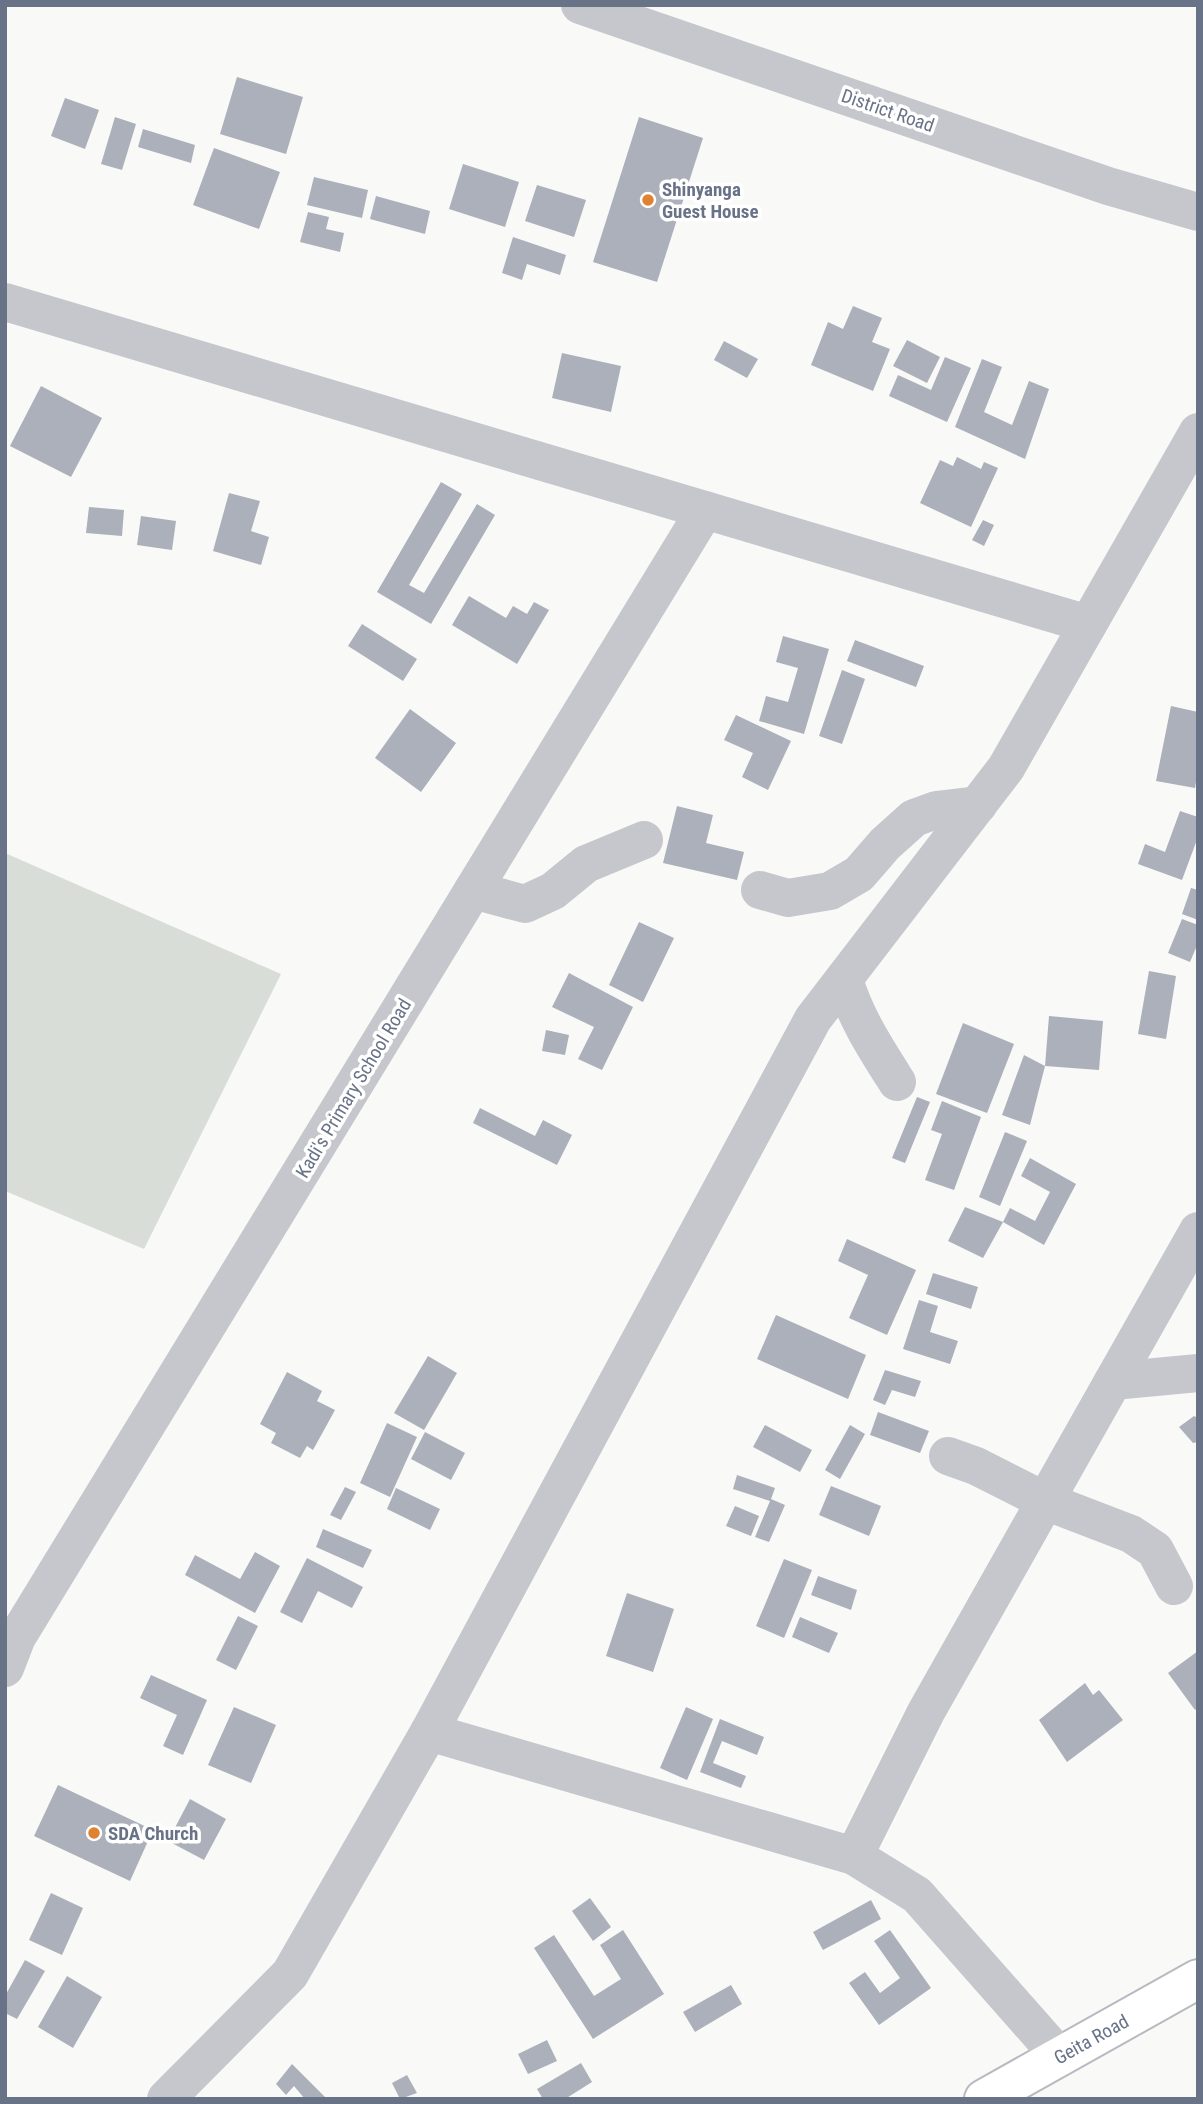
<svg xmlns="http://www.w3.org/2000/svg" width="1203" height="2104" font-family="'Roboto Condensed',sans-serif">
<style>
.green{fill:#d8ded7}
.building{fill:#abb0ba}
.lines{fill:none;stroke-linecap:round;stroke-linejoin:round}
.secondary-casing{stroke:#b7bac1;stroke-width:42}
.minor{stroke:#c5c7cc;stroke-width:38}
.tertiary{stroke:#c5c7cc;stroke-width:38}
.secondary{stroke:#fff;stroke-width:38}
.poi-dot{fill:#df8232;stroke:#fff;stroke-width:2.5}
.labels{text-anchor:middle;stroke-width:7;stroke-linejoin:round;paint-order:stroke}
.street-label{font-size:19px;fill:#697388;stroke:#fff}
.poi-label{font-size:19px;font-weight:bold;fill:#697388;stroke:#fff;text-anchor:start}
</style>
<rect width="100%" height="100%" fill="#f9faf7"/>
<!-- green -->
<polygon class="green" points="5,853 281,974 144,1249 5,1191"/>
<!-- building -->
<g class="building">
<polygon points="237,77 303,97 286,154 220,134"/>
<polygon points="65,98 99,110 85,149 51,136"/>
<polygon points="115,117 136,124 122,170 101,164"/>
<polygon points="639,117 703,138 657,282 593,262"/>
<polygon points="143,129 195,145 191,163 138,147"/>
<polygon points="214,148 280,172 259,229 193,205"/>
<polygon points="463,164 519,182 505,227 449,209"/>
<polygon points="314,177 368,190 362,218 307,205"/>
<polygon points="537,185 586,200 574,237 525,221"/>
<polygon points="376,196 430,211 425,234 370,219"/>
<polygon points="308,212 329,217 326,229 344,233 340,252 300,242"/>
<polygon points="513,237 566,255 560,275 527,264 522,280 502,273"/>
<polygon points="853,306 882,318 872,342 890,349 873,391 811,365 828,322 843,329"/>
<polygon points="907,340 940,357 927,383 893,366"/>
<polygon points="724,341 758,359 747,378 714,360"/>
<polygon points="562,353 621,366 611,412 552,398"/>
<polygon points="945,357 971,368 947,422 889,396 898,375 931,390"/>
<polygon points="982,359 1002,367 984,412 1012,425 1029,381 1049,389 1025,459 955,427"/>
<polygon points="41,386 102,418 71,477 10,446"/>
<polygon points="957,457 981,469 984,462 998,468 971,527 920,503 940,460 953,466"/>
<polygon points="441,482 462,494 409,585 424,593 477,504 495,515 431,624 377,592"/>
<polygon points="229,493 260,501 251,531 269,537 261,565 213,551"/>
<polygon points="89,507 124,510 122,536 86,533"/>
<polygon points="141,516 176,521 172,550 137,545"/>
<polygon points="983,520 994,525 984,546 972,540"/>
<polygon points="469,596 506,618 513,606 527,614 534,602 549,610 517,664 452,625"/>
<polygon points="362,624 417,659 403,681 348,646"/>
<polygon points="783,636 829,649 804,734 759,721 766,696 788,702 798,668 776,662"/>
<polygon points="855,640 924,666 916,687 847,661"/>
<polygon points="842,670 865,679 842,744 819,736"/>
<polygon points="1171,706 1198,712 1198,771 1195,788 1156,781"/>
<polygon points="410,709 456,743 421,792 375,758"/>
<polygon points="736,715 791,741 768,790 742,777 753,753 724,740"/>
<polygon points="677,806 713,815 706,843 744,852 737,880 663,863"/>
<polygon points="1180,811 1198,817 1198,837 1182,880 1138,864 1145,844 1165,852"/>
<polygon points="1191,888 1198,890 1198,920 1182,914"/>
<polygon points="1182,919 1198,925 1198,943 1190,962 1168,953"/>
<polygon points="639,922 674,938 643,1002 609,985"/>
<polygon points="1149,971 1176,976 1166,1039 1138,1034"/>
<polygon points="569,973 633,1007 602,1070 578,1059 594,1027 552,1007"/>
<polygon points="1049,1016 1103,1021 1099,1070 1045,1066"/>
<polygon points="963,1023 1014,1044 987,1113 936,1094"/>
<polygon points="546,1030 569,1035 565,1055 542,1051"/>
<polygon points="1024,1055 1045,1066 1030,1125 1002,1115"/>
<polygon points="917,1097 930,1102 905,1163 892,1158"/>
<polygon points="942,1101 981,1117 954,1190 925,1180 942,1134 931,1130"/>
<polygon points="480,1108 535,1136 543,1120 572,1135 557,1165 473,1123"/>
<polygon points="1005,1132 1027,1141 1000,1206 979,1197"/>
<polygon points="1030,1158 1076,1184 1044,1245 1003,1222 1010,1208 1035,1221 1050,1192 1021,1176"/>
<polygon points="965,1207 1003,1222 983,1258 948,1241"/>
<polygon points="847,1239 916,1270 887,1335 849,1318 868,1275 838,1261"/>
<polygon points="933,1273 978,1287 971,1309 926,1294"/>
<polygon points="919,1300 938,1306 930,1332 958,1341 950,1364 903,1349"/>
<polygon points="776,1315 866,1355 848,1399 757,1359"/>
<polygon points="428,1356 457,1373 424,1430 394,1413"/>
<polygon points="885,1370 921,1381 915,1397 892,1390 885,1405 873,1400"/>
<polygon points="287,1372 322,1391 317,1401 335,1410 313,1450 307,1446 300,1458 271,1443 276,1433 260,1424"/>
<polygon points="878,1412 929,1431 920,1453 870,1435"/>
<polygon points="1194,1416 1198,1418 1198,1442 1193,1443 1179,1427"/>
<polygon points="387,1423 417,1437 390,1497 360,1483"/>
<polygon points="765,1425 812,1450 800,1472 753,1447"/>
<polygon points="850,1425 865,1434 840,1479 825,1470"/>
<polygon points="425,1432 465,1453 451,1480 411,1459"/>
<polygon points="737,1475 775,1488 771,1499 785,1505 769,1542 755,1537 770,1501 733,1489"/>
<polygon points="831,1486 881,1506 869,1536 819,1515"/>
<polygon points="345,1487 356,1492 341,1520 330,1515"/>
<polygon points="396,1488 440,1509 430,1530 387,1509"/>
<polygon points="735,1506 759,1516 751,1536 726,1526"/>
<polygon points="323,1529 372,1550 363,1568 316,1547"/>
<polygon points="255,1552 280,1566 255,1613 185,1575 195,1555 240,1579"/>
<polygon points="307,1558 363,1587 352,1608 318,1591 302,1623 280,1612"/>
<polygon points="784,1559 812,1570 784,1638 756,1626"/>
<polygon points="818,1576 857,1590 851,1610 811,1595"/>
<polygon points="627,1593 674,1609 653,1672 606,1656"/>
<polygon points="238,1616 258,1626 236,1670 216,1660"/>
<polygon points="800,1617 838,1633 829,1653 792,1637"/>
<polygon points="1198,1651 1198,1707 1195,1710 1168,1673"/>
<polygon points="151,1675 207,1700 183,1755 163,1746 177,1715 140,1698"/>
<polygon points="1085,1683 1093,1695 1099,1690 1123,1720 1067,1762 1039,1720"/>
<polygon points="234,1707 276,1725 251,1783 208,1765"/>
<polygon points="686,1707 713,1719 687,1780 660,1768"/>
<polygon points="720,1719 764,1737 757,1755 722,1741 713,1763 746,1776 741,1788 700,1772"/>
<polygon points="58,1785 153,1830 130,1881 34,1836"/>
<polygon points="190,1799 226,1819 204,1860 168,1841"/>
<polygon points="51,1893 83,1908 62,1955 29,1940"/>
<polygon points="590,1898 611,1927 593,1941 572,1911"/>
<polygon points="871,1900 881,1919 823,1950 813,1932"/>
<polygon points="623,1930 664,1994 593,2039 534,1948 554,1935 594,1996 621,1979 600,1945"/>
<polygon points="890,1930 931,1988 879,2025 849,1983 865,1972 880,1993 900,1978 874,1941"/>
<polygon points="25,1960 45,1971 17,2019 5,2013 5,1996"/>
<polygon points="67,1976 102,1997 73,2048 38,2027"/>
<polygon points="731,1985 742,2004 695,2032 683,2012"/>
<polygon points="547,2040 557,2061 528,2074 518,2054"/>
<polygon points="581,2063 592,2082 565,2099 543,2099 537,2089"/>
<polygon points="292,2064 327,2099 305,2099 294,2086 286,2095 276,2084"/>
<polygon points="407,2075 417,2093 400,2099 392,2083"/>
</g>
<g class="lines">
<defs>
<polyline id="secondary" points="984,2099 1198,1979"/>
</defs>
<!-- secondary casing -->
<use href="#secondary" class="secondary-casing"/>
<!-- minor -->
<g class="minor">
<polyline points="5,302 1088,624"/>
<polyline points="473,890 525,904 553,891 586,864 644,840"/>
<polyline points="760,890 788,898 830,891 859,874 885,844 914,818 936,810 978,805"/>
<path d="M 844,979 C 855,1017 876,1049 897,1082"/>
<polyline points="1113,1381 1198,1373"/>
<polyline points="948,1456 976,1466 1045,1501 1131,1534 1155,1550 1174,1586"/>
<polyline points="5,1668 17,1637 705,510"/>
<polyline points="429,1732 854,1856 917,1895 1060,2057"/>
<polyline points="854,1856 926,1712 1198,1231"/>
<polyline points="166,2099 290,1974 429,1732 813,1019 1006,768 1198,432"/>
</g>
<!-- tertiary -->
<polyline class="tertiary" points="580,5 1108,186 1198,212"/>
<!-- secondary -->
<use href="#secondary" class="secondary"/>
</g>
<!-- markers -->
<g class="poi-dot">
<circle cx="648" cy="200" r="7"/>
<circle cx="94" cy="1833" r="7"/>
</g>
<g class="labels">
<!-- street labels -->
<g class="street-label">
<text transform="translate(888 110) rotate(19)" y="7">District Road</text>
<text transform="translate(353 1088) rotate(-59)" y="7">Kadi's Primary School Road</text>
<text transform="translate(1091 2039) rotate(-29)" y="7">Geita Road</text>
</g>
<!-- poi labels -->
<g class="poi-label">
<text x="662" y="196">Shinyanga<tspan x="662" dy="22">Guest House</tspan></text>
<text x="108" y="1840">SDA Church</text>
</g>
</g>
<!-- border -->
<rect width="1203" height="2104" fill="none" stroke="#697388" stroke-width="14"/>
</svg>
